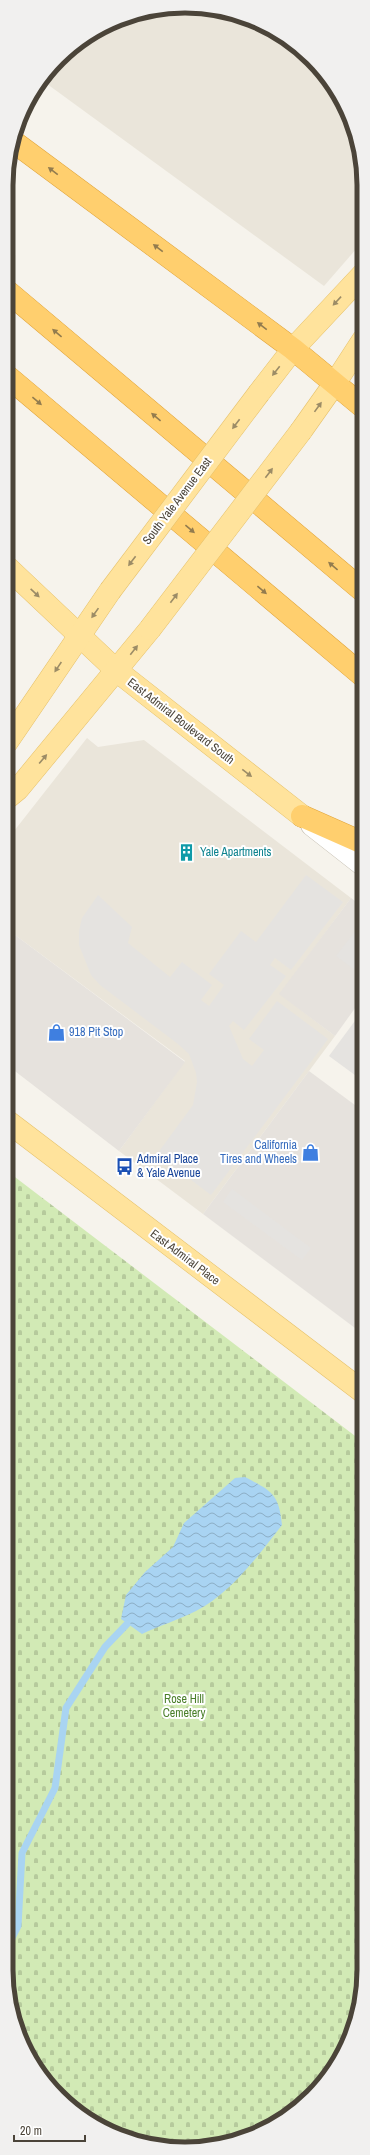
<svg xmlns="http://www.w3.org/2000/svg" width="370" height="2155" font-family="'Archivo Narrow',sans-serif">
<style>
.residential{fill:#eae5da}
.industrial{fill:#e6e2dd}
.cemetery{fill:url(#cemetery-stones)}
.parking{fill:#e5e3e0}
.water{fill:url(#water-waves)}
.lines{fill:none;stroke-linecap:round;stroke-linejoin:round}
.stream{stroke:#a9d4f2;stroke-width:7}
.minor-casing{stroke:#c2bbae;stroke-width:23}
.major-casing{stroke:#e6c16a;stroke-width:23}
.highway-casing{stroke:#e0a43c;stroke-width:23}
.minor{stroke:#fff;stroke-width:22}
.major{stroke:#ffe39c;stroke-width:22}
.highway{stroke:#ffcf6e;stroke-width:22}
.major-bridge-casing{stroke:#e6c16a;stroke-width:23;stroke-linecap:butt}
.major-bridge{stroke:#ffe39c;stroke-width:22}
.oneway{fill:#937c4e}
.oneway2{fill:#9c8c66}
.labels{text-anchor:middle;stroke-width:4;stroke-linejoin:round;paint-order:stroke}
.street-label{font-size:12px;fill:#4b4439;stroke:#fff}
.culture-label{font-size:12px;fill:#0d838f;stroke:#fff;text-anchor:start}
.shop-label{font-size:12px;fill:#366cbe;stroke:#fff;text-anchor:start}
.transit-label{font-size:12px;fill:#164399;stroke:#fff;text-anchor:start}
.park-label{font-size:12px;fill:#4a7f2a;stroke:#fff}
.rim{fill:none;stroke:#4b4439;stroke-width:5}
</style>
<defs>
<pattern id="cemetery-stones" width="16" height="16" patternUnits="userSpaceOnUse"><rect width="16" height="16" fill="#d2eab5"/><path d="M2 7V4a2 2 0 0 1 4 0v3zM10 15v-3a2 2 0 0 1 4 0v3z" fill="#b6ca9c"/></pattern>
<pattern id="water-waves" width="16" height="10" patternUnits="userSpaceOnUse"><rect width="16" height="10" fill="#a9d4f2"/><path d="M0 5q4-4 8 0t8 0" fill="none" stroke="#8caec5"/></pattern>
</defs>
<rect width="100%" height="100%" fill="#f6f3ec"/>
<!-- residential -->
<g class="residential">
<polygon points="208,8 264,24 312,59 350,116 364,173 364,240 324,286 43,81 76,43 138,12"/>
<polygon points="87,738 98,747 144,740 351,898 280,994 335,1036 203,1214 119,1151 185,1061 7,929 7,840"/>
</g>
<!-- industrial -->
<g class="industrial">
<polygon points="351,898 363,907 363,997 335,1036 279,994"/>
<polygon points="7,929 185,1062 119,1151 7,1065"/>
<polygon points="309,1071 363,1111 363,1334 203,1214"/>
</g>
<!-- cemetery -->
<polygon class="cemetery" points="7,1171 363,1442 362,1993 340,2059 303,2105 242,2140 174,2149 116,2135 58,2096 20,2038 6,1970"/>
<!-- parking -->
<g class="parking">
<polygon points="306,875 343,902 291,970 275,958 270,965 286,976 244,1030 233,1021 229,1026 243,1059 252,1066 264,1050 249,1039 277,1001 328,1039 211,1195 157,1154 193,1105 197,1082 196,1073 189,1054 178,1044 100,985 91,975 79,945 79,931 82,918 98,895 132,927 128,943 170,977 182,962 212,985 201,1000 209,1006 224,985 209,974 241,931 256,942"/>
<polygon points="363,921 363,976 336,956"/>
<polygon points="363,1010 363,1081 329,1056"/>
<polygon points="232,1189 311,1248 302,1260 223,1202"/>
</g>
<!-- water -->
<path class="water" d="M 245,1477 C 271,1491 279,1493 282,1525 C 258,1556 231,1593 196,1611 C 178,1620 159,1626 142,1634 L 121,1619 L 126,1595 L 145,1572 L 173,1547 L 184,1523 L 235,1478 Z"/>
<g class="lines">
<!-- stream -->
<polyline class="stream" points="6,1950 18,1926 22,1853 55,1788 66,1708 105,1647 127,1624"/>
<defs>
<polyline id="minor" points="312,825 363,865"/>
<g id="major">
<polyline points="259,393 293,349 364,273"/>
<polyline points="301,431 335,383 363,340"/>
<polyline points="7,567 117,671 302,816"/>
<polyline points="7,742 110,591"/>
<polyline points="7,798 18,789 150,629"/>
<polyline points="7,1121 363,1392"/>
</g>
<g id="highway">
<polyline points="14,142 293,349 363,407"/>
<polyline points="7,291 363,591"/>
<polyline points="7,376 363,676"/>
<polyline points="302,816 363,843"/>
</g>
</defs>
<!-- minor casing -->
<use href="#minor" class="minor-casing"/>
<!-- major casing -->
<use href="#major" class="major-casing"/>
<!-- highway casing -->
<use href="#highway" class="highway-casing"/>
<!-- minor -->
<use href="#minor" class="minor"/>
<!-- major -->
<use href="#major" class="major"/>
<!-- highway -->
<use href="#highway" class="highway"/>
<defs>
<g id="major-bridge">
<polyline points="110,591 259,393"/>
<polyline points="150,629 301,431"/>
</g>
</defs>
<!-- major-bridge casing -->
<use href="#major-bridge" class="major-bridge-casing"/>
<!-- major-bridge -->
<use href="#major-bridge" class="major-bridge"/>
</g>
<!-- one-way arrows -->
<defs><path id="oneway-solid" d="M-6-.8H1V-3.2L6.5 0L1 3.2V.8H-6Z"/></defs>
<g class="oneway">
<use href="#oneway-solid" transform="translate(53 171) rotate(-143)"/>
<use href="#oneway-solid" transform="translate(158 248) rotate(-143)"/>
<use href="#oneway-solid" transform="translate(262 326) rotate(-143)"/>
<use href="#oneway-solid" transform="translate(57 333) rotate(-140)"/>
<use href="#oneway-solid" transform="translate(37 401) rotate(40)"/>
<use href="#oneway-solid" transform="translate(156 417) rotate(-140)"/>
<use href="#oneway-solid" transform="translate(190 529) rotate(40)"/>
<use href="#oneway-solid" transform="translate(333 566) rotate(-140)"/>
<use href="#oneway-solid" transform="translate(262 590) rotate(40)"/>
</g>
<g class="oneway2">
<use href="#oneway-solid" transform="translate(337 301) rotate(133)"/>
<use href="#oneway-solid" transform="translate(276 371) rotate(128)"/>
<use href="#oneway-solid" transform="translate(318 407) rotate(-54)"/>
<use href="#oneway-solid" transform="translate(236 424) rotate(127)"/>
<use href="#oneway-solid" transform="translate(269 473) rotate(-53)"/>
<use href="#oneway-solid" transform="translate(132 561) rotate(127)"/>
<use href="#oneway-solid" transform="translate(35 593) rotate(43)"/>
<use href="#oneway-solid" transform="translate(174 598) rotate(-53)"/>
<use href="#oneway-solid" transform="translate(95 613) rotate(125)"/>
<use href="#oneway-solid" transform="translate(134 650) rotate(-52)"/>
<use href="#oneway-solid" transform="translate(58 667) rotate(124)"/>
<use href="#oneway-solid" transform="translate(43 759) rotate(-50)"/>
<use href="#oneway-solid" transform="translate(247 773) rotate(38)"/>
</g>
<!-- icons -->
<defs>
<symbol id="building-bare" viewBox="-9 -9 18 18"><path d="M-4-6H4V6H1V3H-1V6H-4ZM-2.5-4.3h1.7v1.8h-1.7ZM.8-4.3h1.7v1.8H.8ZM-2.5-1h1.7V.8h-1.7ZM.8-1h1.7V.8H.8Z" fill="#0f9aa8" stroke="#fff" stroke-width="2.5" paint-order="stroke"/></symbol>
<symbol id="shop-bare" viewBox="-9 -9 18 18"><path d="M-5-2.5h2.3a2.7 3.5 0 0 1 5.4 0H5L5.5 6h-11ZM-1.5-2.5h3a1.5 2.3 0 0 0-3 0Z" fill="#3f7fe0" stroke="#fff" stroke-width="2.5" paint-order="stroke"/></symbol>
<symbol id="bus-bare" viewBox="-9 -9 18 18"><path d="M-5-6H5V4H4V6H2V4H-2V6H-4V4H-5ZM-3.5-4V0h7V-4ZM-3.5 1.2v1.5H-2V1.2ZM2 1.2v1.5H3.5V1.2Z" fill="#1a4fb4" stroke="#fff" stroke-width="2.5" paint-order="stroke"/></symbol>
</defs>
<g fill-rule="evenodd">
<use href="#building-bare" x="174" y="840" width="25" height="25"/>
<use href="#shop-bare" x="44" y="1020" width="25" height="25"/>
<use href="#shop-bare" x="298" y="1140" width="25" height="25"/>
<use href="#bus-bare" x="112" y="1154" width="25" height="25"/>
</g>
<g class="labels">
<!-- street labels -->
<g class="street-label">
<text transform="translate(177 501) rotate(-53)" y="4">South Yale Avenue East</text>
<text transform="translate(181 721) rotate(38)" y="4">East Admiral Boulevard South</text>
<text transform="translate(185 1257) rotate(37)" y="4">East Admiral Place</text>
</g>
<!-- culture labels -->
<g class="culture-label">
<text x="200" y="856">Yale Apartments</text>
</g>
<!-- shop labels -->
<g class="shop-label">
<text x="69" y="1036">918 Pit Stop</text>
<text x="297" y="1149" text-anchor="end">California<tspan x="297" dy="14">Tires and Wheels</tspan></text>
</g>
<!-- transit labels -->
<g class="transit-label">
<text x="137" y="1163">Admiral Place<tspan x="137" dy="14">&amp; Yale Avenue</tspan></text>
</g>
<!-- park labels -->
<g class="park-label">
<text x="184" y="1703">Rose Hill<tspan x="184" dy="14">Cemetery</tspan></text>
</g>
</g>
<!-- crop -->
<path d="M0 0H370V2155H0ZM185 13H185A172 172 0 0 1 357 185V1970A172 172 0 0 1 185 2142H185A172 172 0 0 1 13 1970V185A172 172 0 0 1 185 13Z" fill="#f1f0ef" fill-rule="evenodd"/>
<path class="rim" d="M185 13H185A172 172 0 0 1 357 185V1970A172 172 0 0 1 185 2142H185A172 172 0 0 1 13 1970V185A172 172 0 0 1 185 13Z"/>
<!-- scale -->
<path d="M14 2135v6h71v-6" fill="none" stroke="#4b4439" stroke-width="2"/>
<text x="20" y="2135" font-size="12" fill="#4b4439" stroke="#ffffff" stroke-width="3" paint-order="stroke">20 m</text>
</svg>
